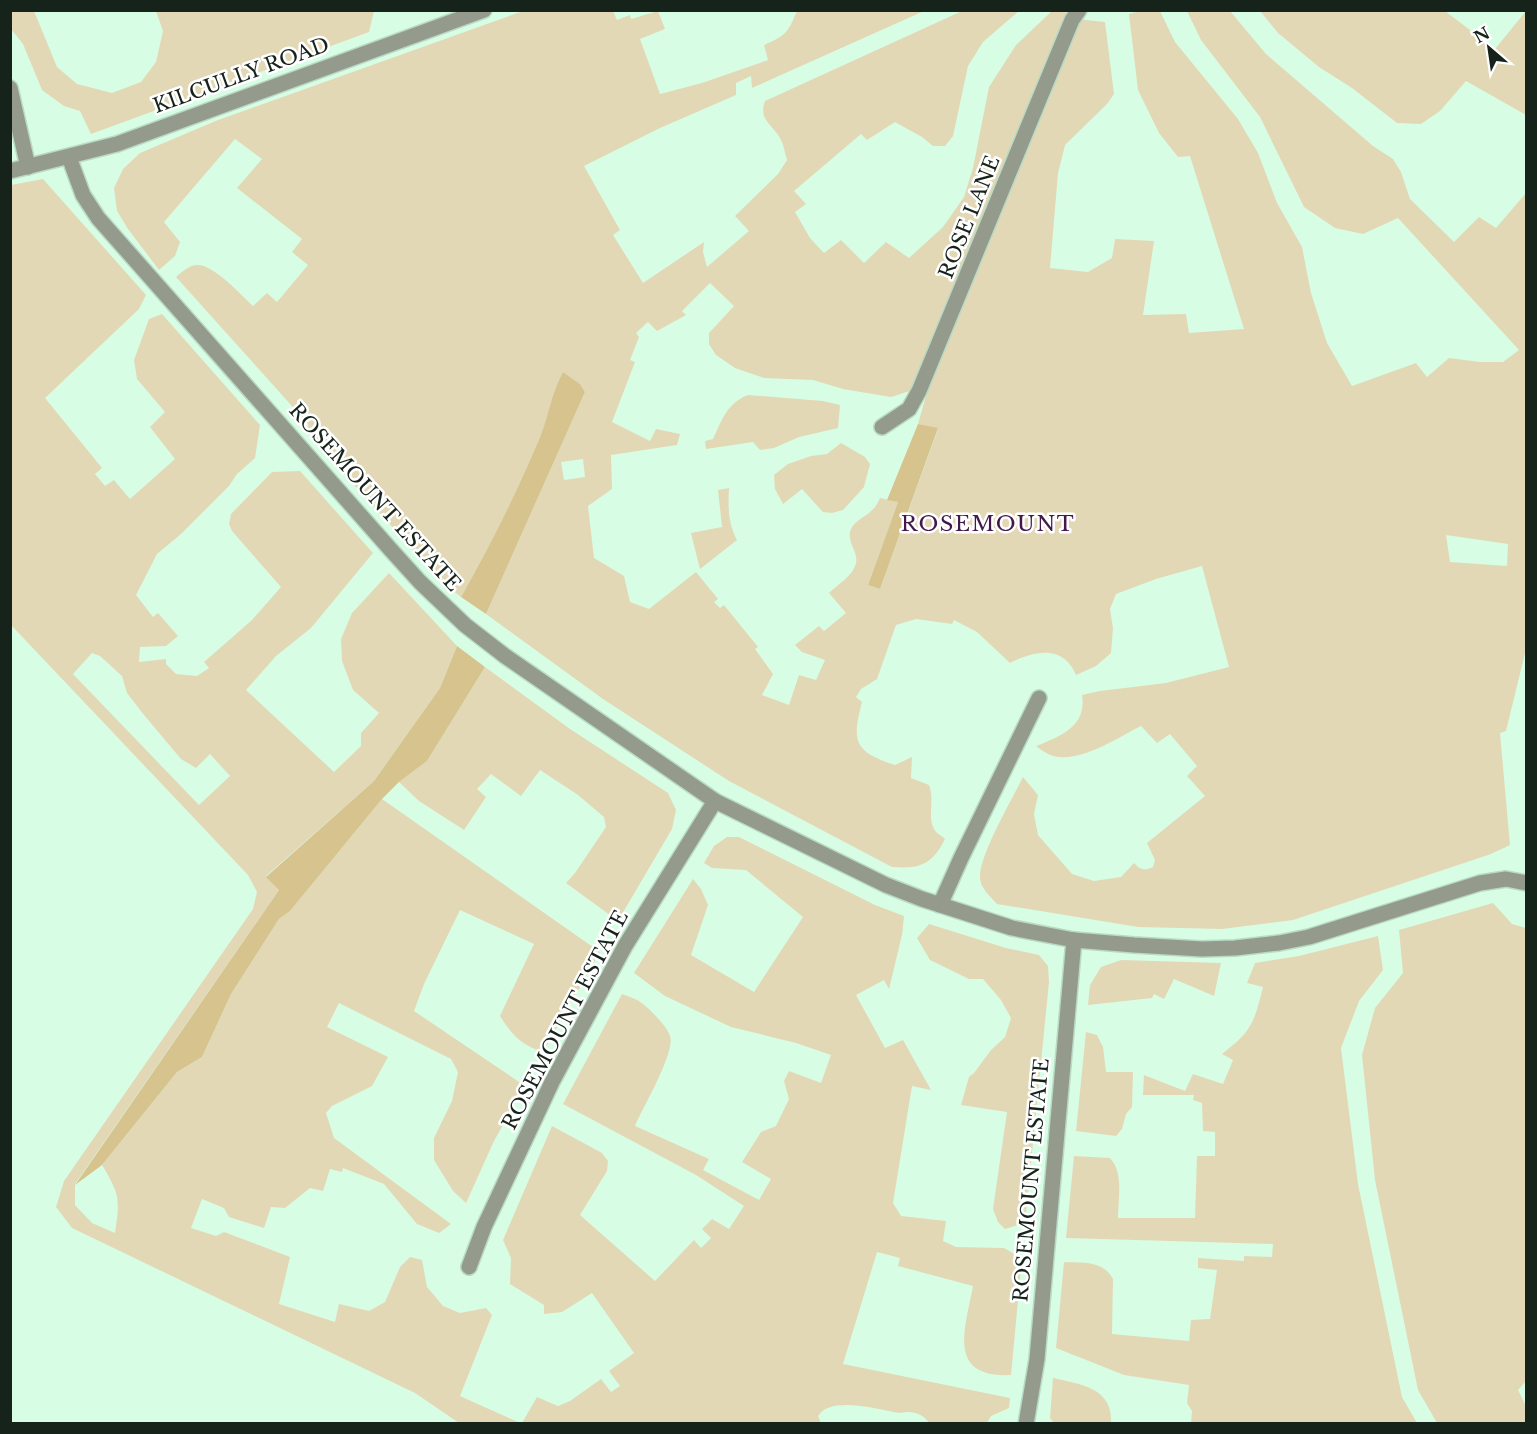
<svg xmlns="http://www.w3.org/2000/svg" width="1537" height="1434" font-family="'Libre Baskerville',serif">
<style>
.green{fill:#e3d8b6;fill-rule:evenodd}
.forest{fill:#d6c38d}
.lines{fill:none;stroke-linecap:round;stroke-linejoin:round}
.street-casing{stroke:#b9dac5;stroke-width:18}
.street{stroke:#959b8c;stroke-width:15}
.labels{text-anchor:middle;stroke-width:5;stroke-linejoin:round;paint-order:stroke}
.street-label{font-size:20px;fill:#16231b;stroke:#fff}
.neighbourhood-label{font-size:21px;letter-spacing:1.5px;fill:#43194d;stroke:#fff}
</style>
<rect width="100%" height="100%" fill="#d8fde5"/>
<!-- green -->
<g class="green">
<polygon points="11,10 34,11 57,67 77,84 112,93 141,82 156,62 163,31 156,11 374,11 369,32 91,134 80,111 64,106 42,90 23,44 11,29"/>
<path d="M 523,11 L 613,11 L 617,20 L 630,15 L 631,19 L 658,11 L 665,29 L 640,39 L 660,94 L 702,83 L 768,60 L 764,45 C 786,36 788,32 797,11 L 924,11 L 752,88 L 751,76 L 736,83 L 736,95 L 660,128 L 584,166 L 620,230 L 613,235 L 643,283 L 704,242 L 703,252 L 707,267 L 749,231 L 735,216 L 778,174 L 787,160 C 785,154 784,146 781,140 C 773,124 758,121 765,101 L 962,11 L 1019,11 L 983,42 L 968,66 L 953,136 L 945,146 L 933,146 L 922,137 L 895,122 L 867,140 L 861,134 L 794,191 L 806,204 L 795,212 L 810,238 L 824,253 L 841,240 L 864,263 L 886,242 L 909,258 L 943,227 L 964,197 L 973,168 L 989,87 L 1016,45 L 1052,11 L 1066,11 L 1063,25 L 913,390 L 891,397 L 843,389 L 813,380 L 764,378 L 735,368 L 716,355 L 709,344 L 709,333 L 734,306 L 710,283 L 682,311 L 686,315 L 657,331 L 648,322 L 636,333 L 639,337 L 630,360 L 635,362 L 612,422 L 650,441 L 656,429 L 680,434 L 677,445 L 611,455 L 612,489 L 588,506 L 594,558 L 624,576 L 630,602 L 649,609 L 696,572 L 718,599 L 714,602 L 720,608 L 724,605 L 758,647 L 755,649 L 773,674 L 762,695 L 789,705 L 799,675 L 816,680 L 825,660 L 802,652 L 795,645 L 819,626 L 824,631 L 846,613 L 829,593 C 837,585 851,577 855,566 C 861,553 845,542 851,529 C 855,520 866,517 872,510 C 876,507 878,502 880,498 L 898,502 L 868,585 L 880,589 L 938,429 L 918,424 L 926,396 L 1077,19 L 1105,22 L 1114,94 L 1107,104 L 1065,145 L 1058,173 L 1050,268 L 1088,272 L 1112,258 L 1115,239 L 1154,241 L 1143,315 L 1186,314 L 1189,333 L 1244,329 L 1190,156 L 1178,157 L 1159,133 L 1138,90 L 1129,14 L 1140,11 L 1160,11 L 1175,42 L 1238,119 L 1258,153 L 1277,203 L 1302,247 L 1311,293 L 1327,343 L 1352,386 L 1416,363 L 1427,377 L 1449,358 L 1480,362 L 1503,362 L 1519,350 L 1398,218 L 1363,234 L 1335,228 L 1304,207 L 1260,117 L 1201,40 L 1187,11 L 1230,11 L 1266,54 L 1373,146 L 1393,159 L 1401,172 L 1410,199 L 1454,242 L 1479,217 L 1496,228 L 1526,193 L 1526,653 L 1525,653 L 1506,731 L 1500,733 L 1510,845 L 1491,854 L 1293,920 L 1222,929 L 1138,927 L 997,904 C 990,896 980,888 980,877 C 979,856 1012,799 1023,777 L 1038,795 L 1034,814 L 1038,835 L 1072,874 L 1094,881 L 1121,877 L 1134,863 C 1140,870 1145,871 1153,867 L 1155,860 L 1147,843 L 1205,796 L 1187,776 L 1197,766 L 1170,734 L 1157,743 L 1141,726 C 1117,738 1081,763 1053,756 C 1047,754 1041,750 1036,746 C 1061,736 1087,726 1082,695 L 1100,691 L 1166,683 L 1229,667 L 1202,566 L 1156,579 L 1116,594 L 1110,609 L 1113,628 L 1111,653 L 1096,666 L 1076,675 C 1063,644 1034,651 1010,663 L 977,632 L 954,620 L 952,624 L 916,619 L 896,625 L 877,679 L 861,689 L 856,697 L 862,702 C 852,741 853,751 895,765 L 912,757 L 911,778 L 929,785 C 935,801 927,817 934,829 C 936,833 942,836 945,839 C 932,865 920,869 892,867 L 729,781 L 603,699 L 486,614 L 585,392 L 580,384 L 563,372 C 551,393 549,416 540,437 C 517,492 490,546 461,597 L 443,583 L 309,435 L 308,424 L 176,277 C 182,272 188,266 196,265 C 213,263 241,295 253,306 L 267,293 L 277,302 L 308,265 L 292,252 L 302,239 L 237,188 L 262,159 L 235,139 L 164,222 L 180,242 L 175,256 L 159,270 L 128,229 L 117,211 L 114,188 L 123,169 L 140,153 L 218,120 ZM 583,459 L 585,477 L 564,480 L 561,462 ZM 1446,535 L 1508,544 L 1507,566 L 1450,562 Z"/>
<polygon points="1260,11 1445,11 1495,49 1526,11 1526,115 1466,81 1440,111 1421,124 1397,123 1352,88 1319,67 1278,33"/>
<path d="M 43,179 L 146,295 L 139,309 L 45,398 L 102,468 L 95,474 L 105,486 L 114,480 L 130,499 L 175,459 L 150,427 L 165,412 L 137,379 L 134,360 L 149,319 L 162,314 L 260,425 L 255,458 L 237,474 L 229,486 L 181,534 L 157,554 L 136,595 L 153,617 L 158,613 L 178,636 L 166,646 L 140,647 L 139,662 L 166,659 L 166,664 L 176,674 L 197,676 L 209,668 L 204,662 L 252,620 L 281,587 L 232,531 L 229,524 L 231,514 L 272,472 L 300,471 L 373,553 L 311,628 L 276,656 L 246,690 L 334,772 L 361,746 L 361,733 L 379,713 L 353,690 L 342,661 L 341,639 L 352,613 L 389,573 L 457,646 L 440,688 L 374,781 L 266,876 L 279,890 L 75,1184 L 75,1205 L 92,1223 L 115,1233 C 120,1199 120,1195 102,1165 L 177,1072 L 202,1057 L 231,994 L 279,919 L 290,911 L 382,799 L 600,952 L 543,1052 C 521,1045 512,1035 500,1016 L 534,944 L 460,910 L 424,984 L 414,1011 L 525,1086 L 494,1141 L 466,1203 L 453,1191 L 434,1160 L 434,1138 L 452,1101 L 458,1072 L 451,1059 L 339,1003 L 327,1027 L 388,1057 L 372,1086 L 332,1106 L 326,1113 L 334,1138 L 451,1224 L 439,1233 L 417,1224 L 384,1184 L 343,1168 L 342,1172 L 330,1169 L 323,1191 L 310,1188 L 285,1208 L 271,1207 L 264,1228 L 229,1217 L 224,1208 L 202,1199 L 191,1228 L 216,1236 L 224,1232 L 290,1257 L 279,1304 L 335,1322 L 339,1304 L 369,1311 L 385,1302 L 400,1267 L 410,1257 L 422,1260 L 427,1287 L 443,1306 L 460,1313 L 486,1308 L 492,1315 L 460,1396 L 520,1423 L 459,1423 L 415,1393 L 72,1228 L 56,1207 L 64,1181 L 253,909 L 257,892 L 248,875 L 11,625 L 11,185 ZM 92,653 L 100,656 L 122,676 L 127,693 L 144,715 L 181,759 L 196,768 L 210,754 L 230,776 L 199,805 L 73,674 Z"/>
<path d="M 748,395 L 823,401 L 840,405 L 838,428 L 799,437 L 774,448 L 760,450 L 753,442 L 706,449 L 705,441 L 713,439 C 722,420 727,403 748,395 Z"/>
<polygon points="841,443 865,457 870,464 864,487 843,510 832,513 823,512 802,489 783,504 775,489 774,475 788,464 811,456 827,454"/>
<path d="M 729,488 C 728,507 728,523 737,540 L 700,569 L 691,533 L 722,527 L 718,490 Z"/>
<polygon points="485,667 570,729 668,793 676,810 672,829 618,921 566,883 575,873 606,827 604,817 578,795 540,770 521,796 491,774 477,789 486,797 464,830 419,801 399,782 427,761"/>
<path d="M 727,837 L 739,837 L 875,905 L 904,916 L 902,935 L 889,989 L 884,980 L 856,995 L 885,1048 L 903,1040 L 931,1090 L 912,1086 L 893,1203 L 901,1216 L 946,1221 L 943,1241 L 956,1247 L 1004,1248 L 1022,1258 L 1011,1375 C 946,1378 965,1329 973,1286 L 898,1266 L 900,1258 L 877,1252 L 843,1364 L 1010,1398 L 1009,1408 L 991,1416 L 987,1423 L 929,1423 C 923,1413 911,1410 900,1413 C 879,1410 831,1395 818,1416 L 821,1423 L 522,1423 L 537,1397 L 558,1406 L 570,1401 L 601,1379 L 611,1392 L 620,1386 L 609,1371 L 634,1353 L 592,1293 L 562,1312 L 544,1314 L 544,1305 L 510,1284 L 511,1258 L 503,1240 L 552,1126 L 602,1153 L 608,1161 L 607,1171 L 580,1215 L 655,1281 L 694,1240 L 701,1248 L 711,1238 L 702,1229 L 712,1219 L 729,1229 L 744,1206 L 696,1175 L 563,1104 L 622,994 C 627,996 634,998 639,1001 C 647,1006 668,1027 670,1036 C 676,1052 642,1109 635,1126 L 709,1159 L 703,1170 L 759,1200 L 771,1179 L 742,1162 L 761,1132 L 776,1126 L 789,1099 L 784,1081 L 789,1071 L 821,1083 L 831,1055 L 796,1043 L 731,1027 L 665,996 L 634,973 L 693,879 L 701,889 L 708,905 L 691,955 L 754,992 L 803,917 L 746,870 L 712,868 L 704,863 L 714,846 Z"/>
<polygon points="1493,903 1512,924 1526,928 1526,1381 1518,1390 1526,1406 1526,1423 1437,1423 1418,1390 1375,1180 1362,1055 1375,1008 1403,973 1399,930"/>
<polygon points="929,924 1006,948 1039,955 1048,966 1049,982 1025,1223 1005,1229 998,1222 993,1209 1007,1112 961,1105 969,1077 974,1073 991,1050 1005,1037 1011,1018 1001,1000 983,979 969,979 930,960 917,938"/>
<path d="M 1378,936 L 1383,970 L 1359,1001 L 1341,1048 L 1358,1184 L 1402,1397 L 1417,1423 L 1191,1423 L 1192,1411 L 1187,1403 L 1189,1385 L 1124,1375 L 1056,1348 L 1064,1262 C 1082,1263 1103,1260 1113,1279 L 1112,1334 L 1189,1341 L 1191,1320 L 1210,1319 L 1217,1270 L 1198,1268 L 1198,1258 L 1244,1261 L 1244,1256 L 1272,1257 L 1273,1244 L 1066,1238 L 1074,1156 L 1110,1158 C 1124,1173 1118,1199 1118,1218 L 1195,1218 L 1197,1156 L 1215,1156 L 1215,1132 L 1203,1131 L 1202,1103 L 1193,1100 L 1194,1095 L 1143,1095 L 1144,1075 L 1185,1091 L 1193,1074 L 1223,1084 L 1233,1060 L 1222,1054 C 1252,1031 1254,1023 1263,987 L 1247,983 L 1255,963 L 1299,956 Z"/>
<polygon points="1121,960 1221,963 1214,996 1174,979 1164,999 1154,994 1152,998 1088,1005 1090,985 1101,967"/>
<polygon points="1086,1032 1097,1035 1103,1047 1106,1072 1133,1072 1132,1107 1126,1114 1122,1129 1116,1136 1076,1131"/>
<path d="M 1053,1378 C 1081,1384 1113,1388 1111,1423 L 1054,1423 L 1050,1418 Z"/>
</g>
<!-- forest -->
<g class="forest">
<path d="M 563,372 L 580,384 L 585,392 L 486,614 L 461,597 C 490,546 517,492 540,437 C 549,415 551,393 563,372 Z"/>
<polygon points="918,424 938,428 880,589 868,585 898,502 887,500"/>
<polygon points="457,646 485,667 427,761 399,782 382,799 290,911 279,919 231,994 202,1057 177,1072 102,1165 75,1185 279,890 266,877 374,781 440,688"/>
</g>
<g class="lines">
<defs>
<g id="street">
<polyline points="10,88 28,167"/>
<polyline points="69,157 83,195 98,218 391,550 420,582 465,625 505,656 715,801 886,885 922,899 1012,928 1074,940 1134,945 1202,949 1235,948 1279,943 1309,937 1480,883 1506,879 1526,883"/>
<polyline points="10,171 117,144 484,10"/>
<polyline points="882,427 909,409 919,391 1072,20 1079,10"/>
<polyline points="940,905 961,858 1039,698"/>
<polyline points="469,1267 484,1227 552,1082 625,946 715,801"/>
<polyline points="1026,1424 1037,1359 1074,940"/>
</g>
</defs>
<!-- street casing -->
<use href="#street" class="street-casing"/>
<!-- street -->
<use href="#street" class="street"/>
</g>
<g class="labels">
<!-- street labels -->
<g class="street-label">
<text transform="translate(241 75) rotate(-20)" y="7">KILCULLY ROAD</text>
<text transform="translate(969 217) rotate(-68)" y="7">ROSE LANE</text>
<text transform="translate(375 497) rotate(48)" y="7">ROSEMOUNT ESTATE</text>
<text transform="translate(565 1020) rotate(-62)" y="7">ROSEMOUNT ESTATE</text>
<text transform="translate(1031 1180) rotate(-85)" y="7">ROSEMOUNT ESTATE</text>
</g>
<!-- neighbourhood labels -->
<g class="neighbourhood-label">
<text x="988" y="531">ROSEMOUNT</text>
</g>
</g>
<!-- border -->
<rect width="1537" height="1434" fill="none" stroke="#16231b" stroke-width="24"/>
<!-- north arrow -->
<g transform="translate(1489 48) rotate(331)" stroke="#ffffff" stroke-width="4.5" paint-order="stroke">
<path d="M0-4.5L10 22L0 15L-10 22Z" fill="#16231b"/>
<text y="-9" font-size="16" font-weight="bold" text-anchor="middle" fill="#16231b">N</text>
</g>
</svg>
